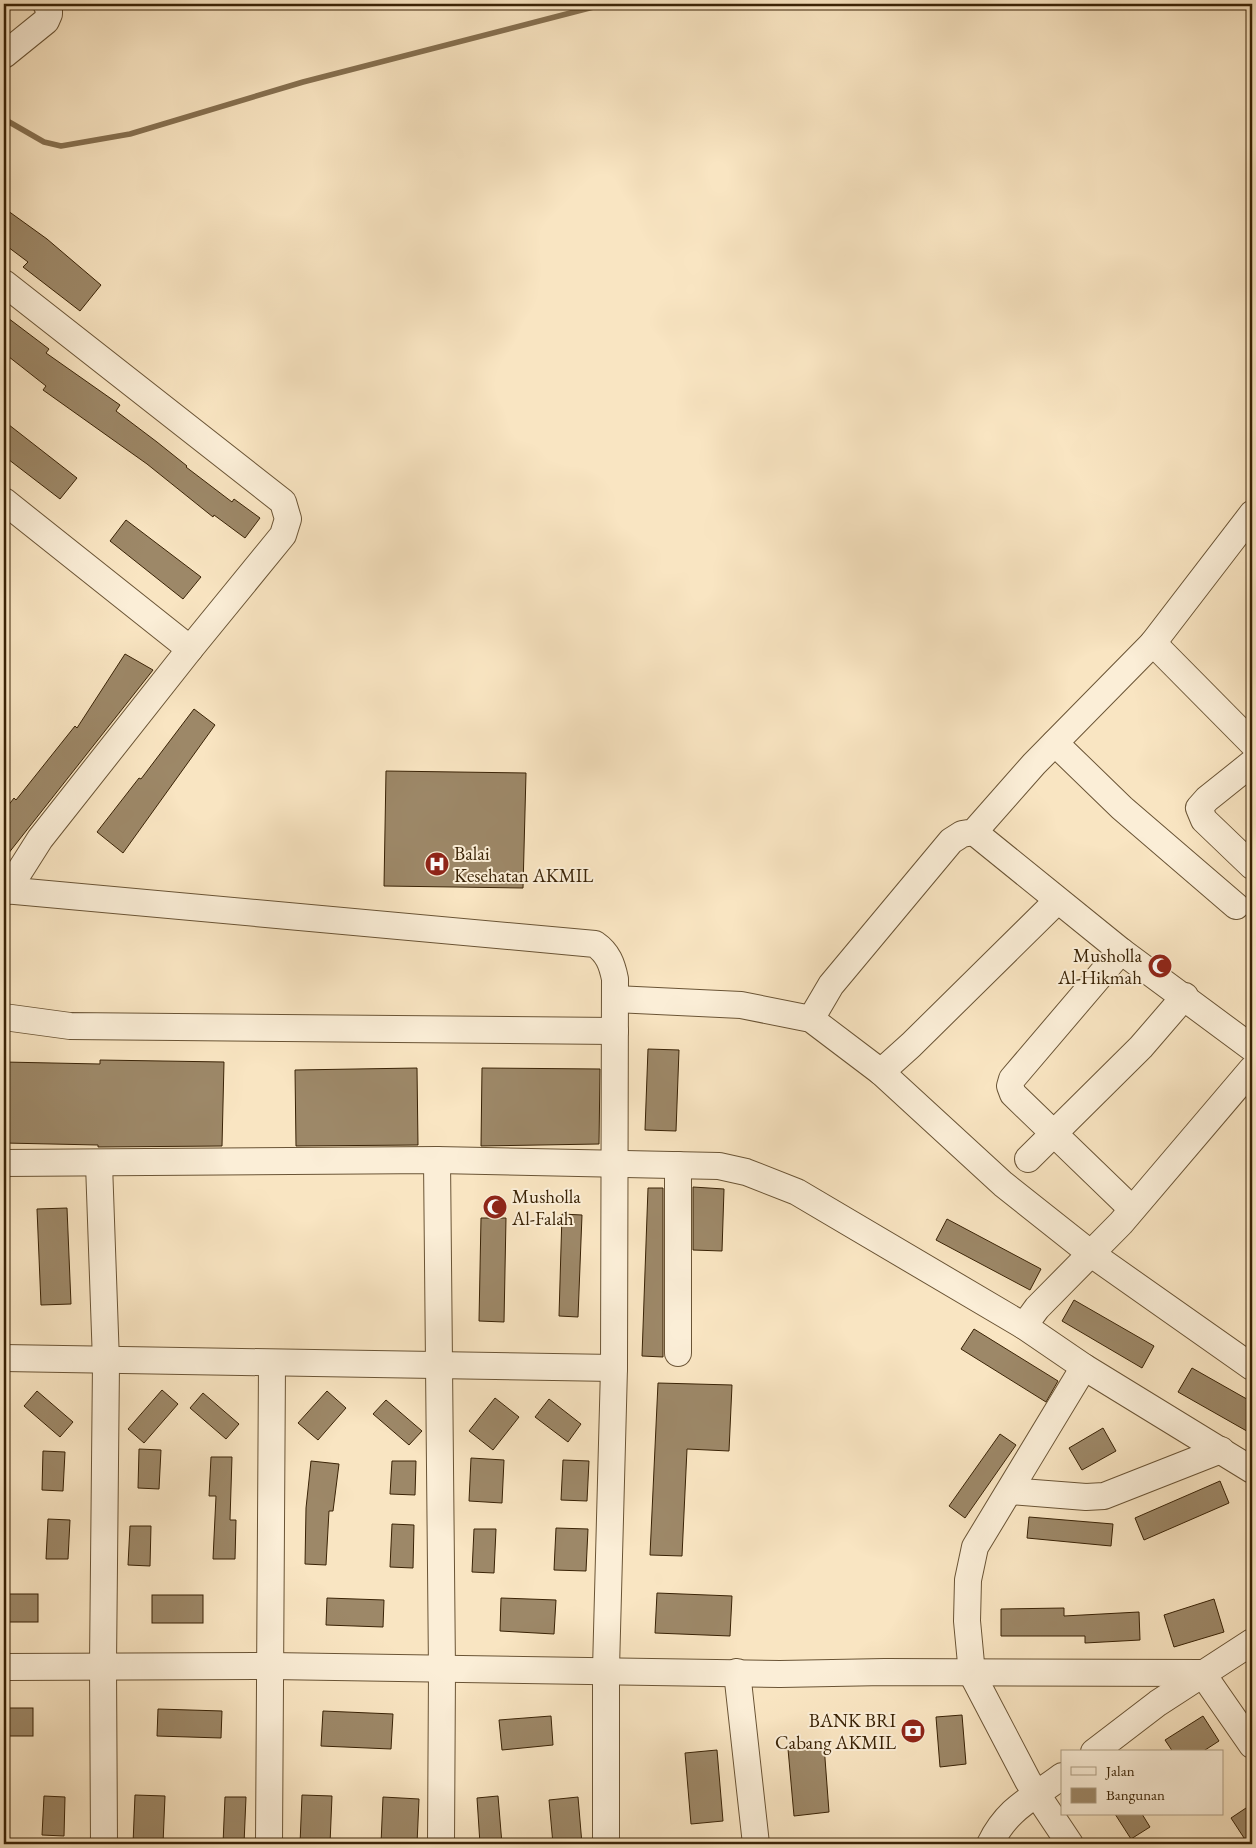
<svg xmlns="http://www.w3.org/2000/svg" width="1256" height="1848" font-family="'EB Garamond',serif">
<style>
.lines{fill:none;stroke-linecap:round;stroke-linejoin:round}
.stream{stroke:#867050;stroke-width:5.5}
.building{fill:#9d8868;stroke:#3a2306}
.minor-casing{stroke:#6a5435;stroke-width:28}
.minor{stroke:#fbeed7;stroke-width:26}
.labels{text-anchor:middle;stroke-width:4;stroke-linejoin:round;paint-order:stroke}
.poi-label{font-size:19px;fill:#3a2306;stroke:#fbeed7;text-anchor:start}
</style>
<rect width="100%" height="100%" fill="#f9e5c2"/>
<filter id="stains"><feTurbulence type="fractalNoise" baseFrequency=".004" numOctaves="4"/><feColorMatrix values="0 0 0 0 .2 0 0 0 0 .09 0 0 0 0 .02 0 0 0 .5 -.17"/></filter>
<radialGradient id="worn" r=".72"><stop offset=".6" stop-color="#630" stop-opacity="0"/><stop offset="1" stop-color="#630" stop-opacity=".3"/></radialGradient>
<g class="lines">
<!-- stream -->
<polyline class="stream" points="4,119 44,142 61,146 130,134 303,82 605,4"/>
</g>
<!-- building -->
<g class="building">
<polygon points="4,208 47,239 101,285 80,311 23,267 28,262 4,244"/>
<polygon points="4,315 49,349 46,353 120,405 116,411 157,442 187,466 186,467 232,502 234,499 260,518 245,538 214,515 213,517 147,464 43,390 46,386 4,353"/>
<polygon points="4,421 77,478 60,499 4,456"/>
<polygon points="126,520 201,577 183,599 110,541"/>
<polygon points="125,654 153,670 4,859 4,811 14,798 16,800 75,726 77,728"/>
<polygon points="194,709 215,725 123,853 97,832 139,778 141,779"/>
<polygon points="386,771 526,773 523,888 384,886"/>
<polygon points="648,1049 679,1050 676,1131 645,1130"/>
<polygon points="100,1060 224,1062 222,1146 98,1147 98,1145 4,1143 4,1062 100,1064"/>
<polygon points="417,1068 418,1145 296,1146 295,1070"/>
<polygon points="482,1068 600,1069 599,1144 481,1146"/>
<polygon points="693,1187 724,1189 722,1251 693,1250"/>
<polygon points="648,1188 663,1188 663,1357 642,1356"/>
<polygon points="67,1208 71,1304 41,1305 37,1209"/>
<polygon points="562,1214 582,1215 578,1317 559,1316"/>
<polygon points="481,1218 506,1218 504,1322 479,1321"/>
<polygon points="947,1219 1041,1269 1030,1290 936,1240"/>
<polygon points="1074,1300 1154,1346 1142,1368 1062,1321"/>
<polygon points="974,1329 1058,1381 1046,1402 961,1349"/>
<polygon points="1192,1368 1252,1402 1252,1434 1178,1392"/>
<polygon points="658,1383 732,1385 729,1451 687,1449 682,1556 650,1555"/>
<polygon points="162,1390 178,1404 144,1443 128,1429"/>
<polygon points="37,1391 73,1422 60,1437 24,1406"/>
<polygon points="327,1391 346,1408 318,1440 298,1423"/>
<polygon points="203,1393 239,1424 226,1439 190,1408"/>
<polygon points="495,1398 519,1417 493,1450 469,1431"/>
<polygon points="549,1399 581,1424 568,1442 535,1417"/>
<polygon points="386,1400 422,1431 409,1445 373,1414"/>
<polygon points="1103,1428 1116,1451 1082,1470 1069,1448"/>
<polygon points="1000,1434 1016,1445 965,1518 949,1506"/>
<polygon points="139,1449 161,1450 159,1489 138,1488"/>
<polygon points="43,1451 65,1452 63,1491 42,1490"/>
<polygon points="211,1457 232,1457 230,1520 236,1520 235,1559 213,1559 216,1496 209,1496"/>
<polygon points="471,1458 504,1460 502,1503 469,1501"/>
<polygon points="563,1460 589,1461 587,1501 561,1500"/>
<polygon points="311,1461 339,1464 333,1511 329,1511 326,1565 305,1564 306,1508"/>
<polygon points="392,1461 416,1461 415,1495 390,1494"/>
<polygon points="1220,1481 1229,1503 1144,1540 1135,1518"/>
<polygon points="1029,1517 1113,1524 1111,1546 1027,1538"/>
<polygon points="48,1519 70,1520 68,1559 46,1559"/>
<polygon points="392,1524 414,1525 413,1568 390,1567"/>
<polygon points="130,1526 151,1526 150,1566 128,1565"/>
<polygon points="556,1528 588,1529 586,1571 554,1570"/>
<polygon points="474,1529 496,1529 494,1573 472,1572"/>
<polygon points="657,1593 732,1596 730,1636 655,1633"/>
<rect x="4" y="1594" width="34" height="28"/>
<rect x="152" y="1595" width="51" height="28"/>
<polygon points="327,1598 384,1600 383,1627 326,1625"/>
<polygon points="501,1598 556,1600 554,1634 500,1631"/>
<polygon points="1214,1599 1224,1632 1174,1647 1164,1615"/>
<polygon points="1064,1608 1064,1616 1139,1612 1140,1640 1085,1643 1085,1636 1001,1636 1001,1609"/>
<rect x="4" y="1708" width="29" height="28"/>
<polygon points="158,1709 222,1711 221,1738 157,1736"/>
<polygon points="323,1711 393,1714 391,1749 321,1746"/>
<polygon points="962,1715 966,1764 940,1767 936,1717"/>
<polygon points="551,1716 553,1745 502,1750 499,1720"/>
<polygon points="1203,1716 1219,1741 1202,1752 1173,1752 1165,1740"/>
<polygon points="824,1745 829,1812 794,1816 788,1749"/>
<polygon points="717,1750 723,1821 691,1824 685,1753"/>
<polygon points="135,1795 165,1796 163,1844 133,1844"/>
<polygon points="302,1795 332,1796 330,1844 300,1844"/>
<polygon points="44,1796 65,1797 64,1836 42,1835"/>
<polygon points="498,1796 502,1844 480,1844 477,1798"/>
<polygon points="225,1797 246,1797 244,1844 223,1844"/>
<polygon points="383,1797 419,1799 417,1844 381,1844"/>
<polygon points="578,1797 582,1844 553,1844 549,1800"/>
<polygon points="1252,1804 1252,1844 1248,1844 1231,1818"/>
<polygon points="1115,1814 1142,1814 1150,1827 1131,1839"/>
</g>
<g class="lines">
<defs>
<g id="minor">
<polyline points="4,55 46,21 49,14 49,6 46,4"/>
<polyline points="4,283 283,502 288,519 283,535 190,649 40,839 7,891"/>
<polyline points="4,501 190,649"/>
<polyline points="1153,643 1252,743"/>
<polyline points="1055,743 1122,808 1236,906"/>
<polyline points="1252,763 1207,799 1199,808 1204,820 1252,866"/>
<polyline points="974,832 1121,951 1252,1048"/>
<path d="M 4,890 L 595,944 C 608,953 612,964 615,979 L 614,1368 L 606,1669 L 606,1844"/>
<polyline points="1121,951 1012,1079 1010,1086 1013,1094 1132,1209"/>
<polyline points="615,999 741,1005 811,1019 881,1072 1003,1184 1090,1253 1252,1367"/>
<polyline points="4,1017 70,1026 615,1031"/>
<polyline points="811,1019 831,985 951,841 962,834 974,832 1034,764 1153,643 1252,514"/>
<polyline points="881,1072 911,1045 1057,901"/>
<polyline points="1028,1159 1141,1047 1185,996"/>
<polyline points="437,1160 442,1670 441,1844"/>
<polyline points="4,1163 437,1160 719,1166 746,1172 797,1192 1024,1326 1037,1308 1121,1223 1252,1069"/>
<polyline points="99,1164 106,1362 103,1665 104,1844"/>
<polyline points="1024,1326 1084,1367 1252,1470"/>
<polyline points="678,1353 678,1165"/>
<polyline points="4,1358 614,1368"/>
<polyline points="1010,1491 1086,1497 1104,1496 1221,1450"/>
<polyline points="4,1667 271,1666 780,1674 885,1672 1202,1673 1252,1745"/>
<polyline points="737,1672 756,1844"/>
<polyline points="1094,1752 1158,1703 1252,1642"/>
<polyline points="269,1844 272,1363"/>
<path d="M 990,1844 C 1008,1807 1032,1799 1062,1776"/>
<polyline points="1070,1844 1028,1781 972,1674 967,1621 968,1580 975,1547 1084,1367"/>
</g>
</defs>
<!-- minor casing -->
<use href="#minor" class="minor-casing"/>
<!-- minor -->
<use href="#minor" class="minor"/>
</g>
<!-- icons -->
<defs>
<symbol id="hospital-disc" viewBox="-11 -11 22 22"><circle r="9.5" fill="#8f2418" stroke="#fbeed7"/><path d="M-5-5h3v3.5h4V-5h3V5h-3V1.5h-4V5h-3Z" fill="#fff"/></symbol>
<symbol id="mosque-disc" viewBox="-11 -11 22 22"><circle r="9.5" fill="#8f2418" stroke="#fbeed7"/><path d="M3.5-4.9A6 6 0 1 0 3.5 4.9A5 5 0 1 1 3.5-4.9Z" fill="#fff"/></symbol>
<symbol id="bank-disc" viewBox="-11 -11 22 22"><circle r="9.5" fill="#8f2418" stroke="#fbeed7"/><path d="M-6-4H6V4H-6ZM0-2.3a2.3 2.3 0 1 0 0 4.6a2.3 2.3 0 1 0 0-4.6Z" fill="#fff"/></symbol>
</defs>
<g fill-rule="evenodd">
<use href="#hospital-disc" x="423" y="850" width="28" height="28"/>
<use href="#mosque-disc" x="1146" y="952" width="28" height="28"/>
<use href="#mosque-disc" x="481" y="1193" width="28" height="28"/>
<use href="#bank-disc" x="899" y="1717" width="28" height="28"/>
</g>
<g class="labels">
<!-- poi labels -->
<g class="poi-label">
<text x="454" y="860">Balai<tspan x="454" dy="22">Kesehatan AKMIL</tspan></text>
<text x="1142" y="962" text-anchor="end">Musholla<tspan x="1142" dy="22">Al-Hikmah</tspan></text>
<text x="512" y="1203">Musholla<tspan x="512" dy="22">Al-Falah</tspan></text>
<text x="896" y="1727" text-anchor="end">BANK BRI<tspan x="896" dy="22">Cabang AKMIL</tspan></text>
</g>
</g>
<!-- margin -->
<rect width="1256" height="1848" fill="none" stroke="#f9e5c2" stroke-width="20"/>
<rect x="5" y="5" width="1246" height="1838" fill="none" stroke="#3a2306" stroke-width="2.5"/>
<rect x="10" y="10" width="1236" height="1828" fill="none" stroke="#3a2306"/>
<!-- legend -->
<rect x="1061" y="1750" width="162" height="65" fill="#fbeed7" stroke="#ae9d83"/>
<rect x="1071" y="1767" width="25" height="8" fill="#fbeed7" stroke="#ae9d83"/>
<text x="1106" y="1776" font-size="15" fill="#3a2306">Jalan</text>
<rect x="1071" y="1788" width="25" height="15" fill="#9d8868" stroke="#ae9d83"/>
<text x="1106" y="1800" font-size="15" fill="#3a2306">Bangunan</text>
<rect width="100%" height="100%" filter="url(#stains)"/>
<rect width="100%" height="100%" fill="url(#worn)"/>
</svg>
